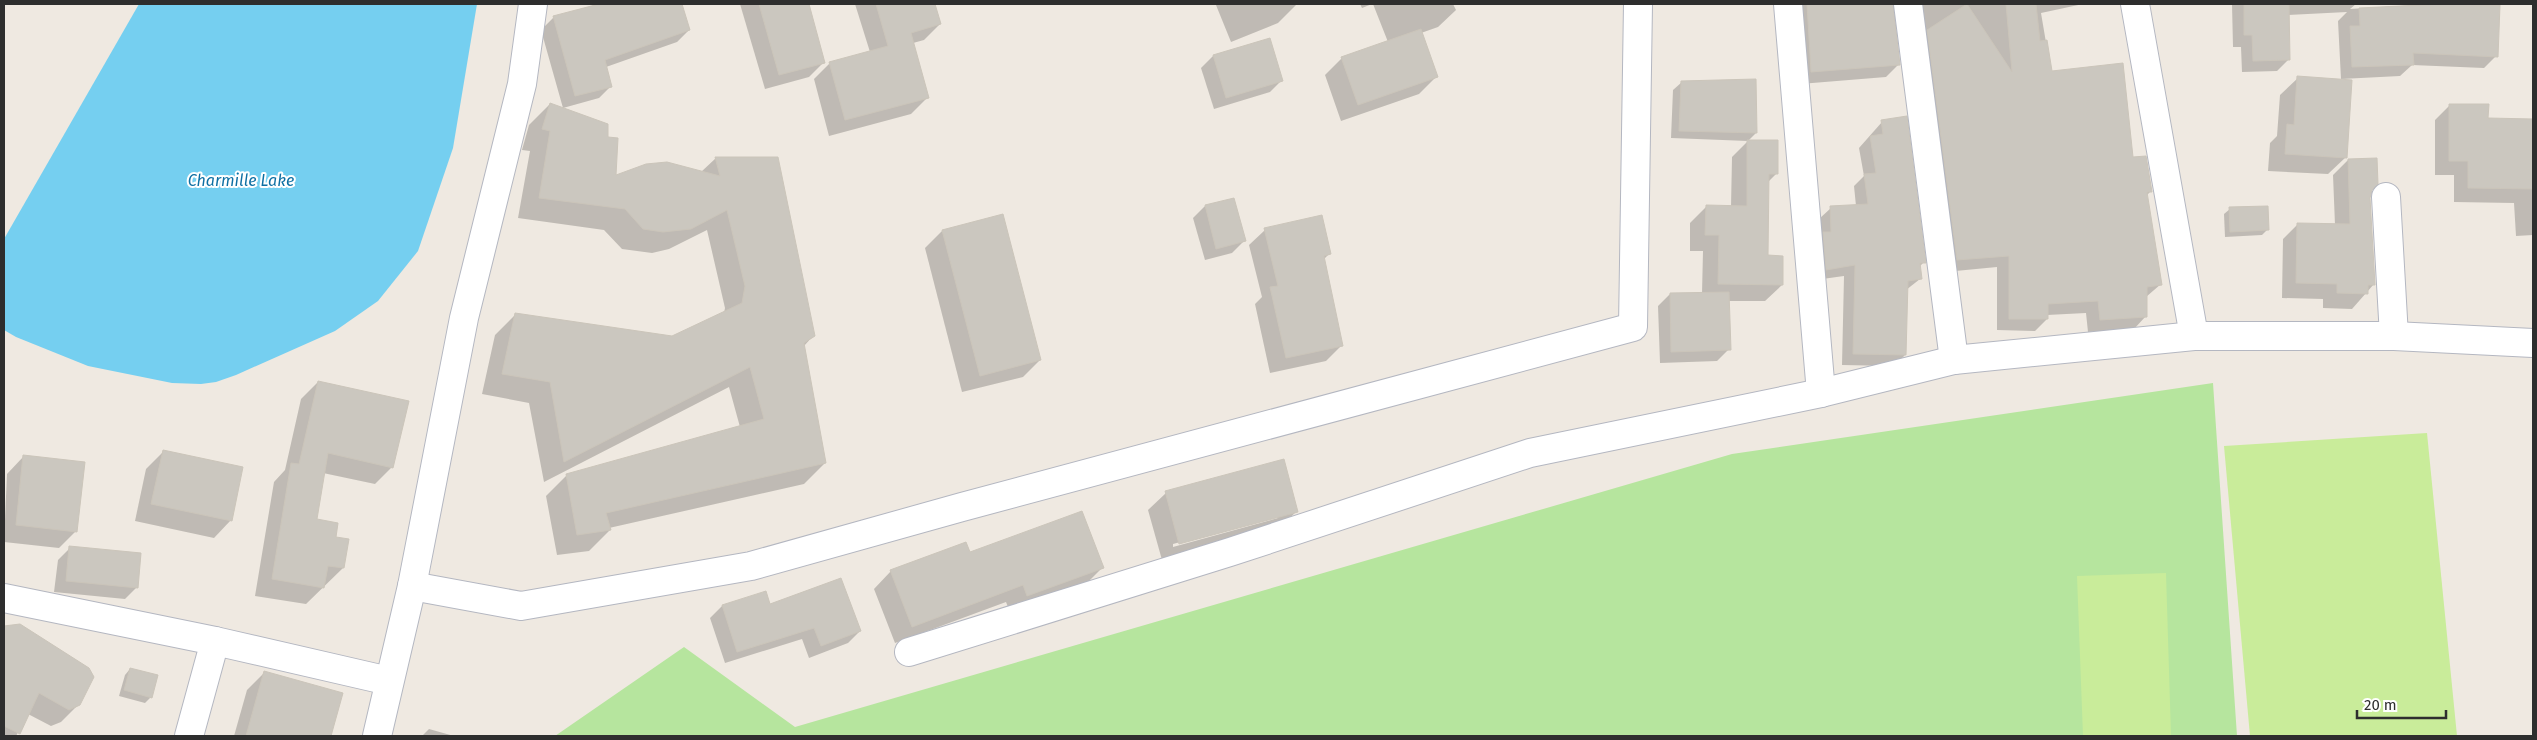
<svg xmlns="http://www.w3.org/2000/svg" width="2537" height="740" font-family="'Fira Sans',sans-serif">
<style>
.green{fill:#b6e59e}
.pitch{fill:#c9ec9a}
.water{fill:#75cff0}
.shadow{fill:#0003;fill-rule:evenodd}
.building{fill:#cbc7bf;stroke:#cbc5ba}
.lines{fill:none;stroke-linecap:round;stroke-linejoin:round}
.minor-casing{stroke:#b4b7c1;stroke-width:30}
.minor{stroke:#fff;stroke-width:28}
.labels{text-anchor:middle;stroke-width:4;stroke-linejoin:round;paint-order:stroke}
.water-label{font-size:16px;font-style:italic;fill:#0d6fa3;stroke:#fff}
</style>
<rect width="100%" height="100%" fill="#efe9e1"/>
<!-- green -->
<polygon class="green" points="2213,383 2237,736 555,736 684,647 795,727 1732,454"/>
<!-- pitch -->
<g class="pitch">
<polygon points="2427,433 2457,736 2250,736 2224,446"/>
<polygon points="2166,573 2171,736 2083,736 2077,576"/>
</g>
<!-- water -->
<polygon class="water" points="139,4 477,4 453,148 418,251 378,301 335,331 236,375 216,382 201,384 172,383 88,366 16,337 4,330 4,239"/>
<!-- shadow -->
<g class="shadow">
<polygon points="598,4 681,4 689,30 677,42 606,67 611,86 599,98 563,108 541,30 553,18"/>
<polygon points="740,4 807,4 824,62 809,77 765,89"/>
<polygon points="855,4 934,4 940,24 924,40 913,43 927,98 911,114 829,136 814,79 830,63 870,52"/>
<polygon points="1218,4 1295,4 1296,5 1278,23 1231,42 1216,5"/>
<polygon points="1360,4 1372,4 1362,8"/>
<polygon points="1373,4 1453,4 1456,10 1438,27 1421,33 1436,77 1419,94 1341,121 1325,75 1342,58 1388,42"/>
<polygon points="1795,4 1893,4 1899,64 1886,77 1800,84"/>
<polygon points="1904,4 2083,4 2041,13 2051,72 2132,158 2151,191 2146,196 2161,284 2146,297 2146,316 2134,329 2088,332 2086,313 2047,315 2047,319 2035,331 1997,330 1997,267 1945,272"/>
<polygon points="2232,4 2356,4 2350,9 2433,4 2499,6 2496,56 2484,68 2412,65 2400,76 2341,79 2338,21 2347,12 2288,15 2289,59 2277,71 2242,72 2241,47 2233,47"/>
<polygon points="1269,40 1282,80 1270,92 1214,109 1201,68 1213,56"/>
<polygon points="2298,78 2346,157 2328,174 2268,171 2270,143 2277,136 2280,95"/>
<polygon points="1682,82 1756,133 1748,141 1777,173 1768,182 1766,257 1782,285 1765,301 1728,301 1729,349 1717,361 1660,363 1658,306 1670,294 1702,294 1703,251 1690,251 1690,223 1706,207 1731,207 1732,157 1748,141 1671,138 1673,90"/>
<polygon points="550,104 607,138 615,177 701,172 716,158 813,336 804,346 825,463 804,484 609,528 610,530 589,551 557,555 546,496 567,475 740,427 729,387 544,482 529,403 482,394 495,335 516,314 672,338 724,313 725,308 707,230 669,249 652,253 622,249 604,230 518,218 530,151 522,150 529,125"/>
<polygon points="2450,105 2487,120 2533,120 2533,235 2516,236 2514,203 2454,202 2454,175 2435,175 2435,120"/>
<polygon points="1882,122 1924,262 1919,267 1920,279 1906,290 1905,355 1894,366 1842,365 1844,276 1815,280 1819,219 1831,208 1856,206 1854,186 1864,176 1859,148"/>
<polygon points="2348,160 2371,189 2369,198 2374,284 2352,309 2323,308 2323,299 2282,298 2283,239 2298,224 2335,225 2333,175"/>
<polygon points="1205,206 1244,241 1232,253 1205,260 1193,218"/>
<polygon points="2230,209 2268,229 2262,235 2225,237 2224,214"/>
<polygon points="1265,230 1329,254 1323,260 1342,345 1326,361 1270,373 1255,304 1262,297 1249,245"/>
<polygon points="942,231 1040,360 1023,377 962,392 925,248"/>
<polygon points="318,382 392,467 375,484 323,473 316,520 335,538 343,568 306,604 255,596 274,482 285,470 301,399"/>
<polygon points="163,452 231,520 214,538 135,521 146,469"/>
<polygon points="24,456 76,531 59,548 4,542 7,474"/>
<path d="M 1166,493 L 1297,511 L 1279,528 L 1162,560 L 1148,510 ZM 1278,516 L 1278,518 L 1173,547 L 1173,544 Z"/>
<polygon points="70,548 137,587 125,599 54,592 58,560"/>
<polygon points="969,553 1102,568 1085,585 1010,612 1006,602 895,643 874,589 891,571"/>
<polygon points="722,606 769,606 860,631 848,643 809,658 802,639 725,663 710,618"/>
<polygon points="20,625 79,704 61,722 51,726 28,714 16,736 4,736 4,627"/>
<polygon points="130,669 151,697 145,703 119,696 125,675"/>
<polygon points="264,673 341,694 330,736 234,736 247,690"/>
<polygon points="429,729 454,736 422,736"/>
</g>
<!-- building -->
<g class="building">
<polygon points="599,4 682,4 690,30 605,60 612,87 575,96 553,16"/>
<polygon points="759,4 809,4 825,63 779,75"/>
<polygon points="876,4 935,4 941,24 911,33 929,98 845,120 829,62 888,46"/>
<polygon points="1807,4 1893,4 1900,65 1811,72"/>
<polygon points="1967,4 2012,72 2006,4 2036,4 2040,41 2047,40 2052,71 2123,63 2133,157 2146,156 2152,192 2147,192 2162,285 2147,287 2147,317 2100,320 2098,301 2048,304 2048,319 2009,319 2009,256 1957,260 1927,30"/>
<polygon points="2244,4 2289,4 2290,60 2253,61 2252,35 2244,35"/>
<polygon points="2441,4 2500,5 2498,57 2413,53 2414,65 2352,67 2350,26 2360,26 2359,8"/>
<polygon points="1421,29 1438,77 1358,105 1341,57"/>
<polygon points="1270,38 1283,81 1226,98 1213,55"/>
<polygon points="2297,76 2352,80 2347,158 2285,154 2287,124 2294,125"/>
<polygon points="1756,79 1757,133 1679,131 1681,81"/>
<polygon points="550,103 608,124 608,137 618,138 616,175 646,164 667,162 720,176 715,157 778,157 815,336 804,343 826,463 606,513 611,530 577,535 566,474 764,419 750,367 564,462 550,382 502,374 515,313 672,336 742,303 745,286 727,210 691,229 663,232 643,229 625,209 539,198 550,131 542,129"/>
<polygon points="2449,104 2489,104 2488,118 2533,119 2533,189 2468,188 2468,161 2449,161"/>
<polygon points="1907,116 1926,263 1920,263 1922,279 1908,281 1906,355 1853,354 1855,265 1826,270 1823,232 1831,232 1830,206 1868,204 1864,174 1876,173 1870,136 1883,134 1881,120"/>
<polygon points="1747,140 1778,140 1778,174 1769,174 1768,255 1783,256 1783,285 1718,284 1719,235 1705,235 1706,205 1747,206"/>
<polygon points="2377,158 2378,184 2372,190 2370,198 2375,285 2368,285 2368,294 2337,293 2337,284 2296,283 2297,223 2350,224 2348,159"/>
<polygon points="1234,198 1246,241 1216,249 1205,205"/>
<polygon points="2268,206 2269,230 2230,232 2229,207"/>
<polygon points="1003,214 1041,360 980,376 942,230"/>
<polygon points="1322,215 1331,254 1324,256 1343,346 1286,358 1270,287 1278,286 1264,228"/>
<polygon points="1729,292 1731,350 1671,352 1670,293"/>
<polygon points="318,381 409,401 393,468 328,453 317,519 338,523 336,537 349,539 344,568 328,566 324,588 272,579 291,463 299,464"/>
<polygon points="163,450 243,467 232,521 151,504"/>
<polygon points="23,455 85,462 77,532 16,525"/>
<polygon points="1284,459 1298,512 1179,544 1165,491"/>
<polygon points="1082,511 1104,568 1027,596 1023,585 912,627 890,570 966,542 970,552"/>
<polygon points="69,546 141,553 138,588 66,581"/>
<polygon points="841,578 861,631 821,646 814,628 737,652 722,605 766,591 770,604"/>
<polygon points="20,624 89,668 94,677 80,705 69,710 39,693 20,734 4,726 4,626"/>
<polygon points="130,668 158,675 152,698 124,690"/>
<polygon points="264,671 343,693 331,736 246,736"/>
</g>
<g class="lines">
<defs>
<g id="minor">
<polyline points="1788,4 1821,393"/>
<polyline points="1908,4 1954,360"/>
<polyline points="2135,4 2194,336"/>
<polyline points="2386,197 2394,336"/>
<polyline points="412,586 521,606 751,566 962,507 1633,327 1638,4"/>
<polyline points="4,598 215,641 389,681"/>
<polyline points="909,652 1230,552 1530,453 1821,393 1954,360 2194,336 2394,336 2533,343"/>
<polyline points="189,736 215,641"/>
<polyline points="377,736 412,586 464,318 522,84 533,4"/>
</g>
</defs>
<!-- minor casing -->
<use href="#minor" class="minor-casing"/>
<!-- minor -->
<use href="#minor" class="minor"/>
</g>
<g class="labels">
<!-- water labels -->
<g class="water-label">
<text x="241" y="186">Charmille Lake</text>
</g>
</g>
<!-- border -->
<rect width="2537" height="740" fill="none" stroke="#2e2e2e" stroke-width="10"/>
<!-- scale -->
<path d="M2357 710v8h89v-8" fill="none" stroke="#2e2e2e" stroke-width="2.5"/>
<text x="2364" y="710" font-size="15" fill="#2e2e2e" stroke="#ffffff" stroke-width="4" paint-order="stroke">20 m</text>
</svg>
